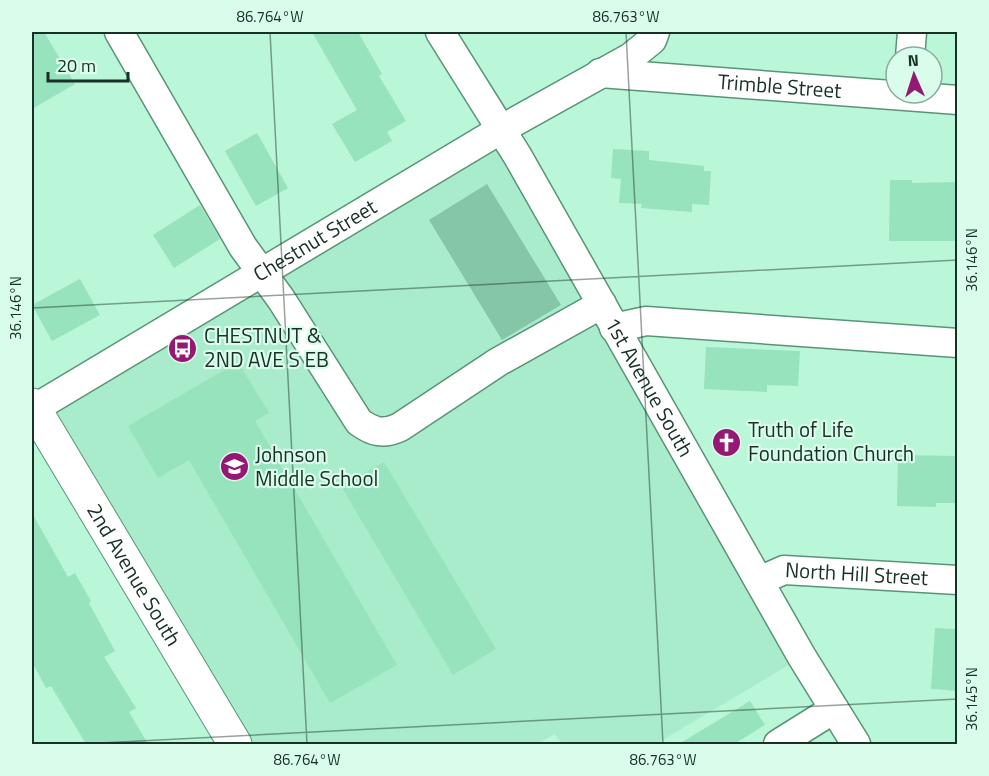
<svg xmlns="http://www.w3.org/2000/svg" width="989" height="776" font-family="'Titillium Web',sans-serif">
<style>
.built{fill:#a8eccb}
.green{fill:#85c6a7}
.building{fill:#96e3be}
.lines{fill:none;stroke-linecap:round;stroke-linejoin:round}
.minor-casing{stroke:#5a9478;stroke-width:31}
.major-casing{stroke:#5a9478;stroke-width:35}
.minor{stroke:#fff;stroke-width:28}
.major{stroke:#fff;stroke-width:33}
.ticks{fill:none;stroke:#183025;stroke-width:1.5;stroke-opacity:0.45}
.labels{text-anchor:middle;stroke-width:4.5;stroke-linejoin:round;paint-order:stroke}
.street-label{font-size:21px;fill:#183025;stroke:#dafdeb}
.poi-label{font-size:21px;fill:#183025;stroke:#dafdeb;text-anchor:start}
.neatline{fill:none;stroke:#183025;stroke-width:2}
.ticks-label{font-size:15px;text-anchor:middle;fill:#183025}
</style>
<rect width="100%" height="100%" fill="#baf6d8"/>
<!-- built -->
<polygon class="built" points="500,130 802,657 656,744 562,744 555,734 537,744 235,744 34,409"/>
<!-- green -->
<polygon class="green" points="487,184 561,305 502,340 429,220"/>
<!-- building -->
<g class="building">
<polygon points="32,32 44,32 75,84 32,109"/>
<polygon points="312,32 358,32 382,74 379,76 406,121 387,132 392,141 355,162 332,124 357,110"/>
<polygon points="257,133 288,188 256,206 225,151"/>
<polygon points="613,149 649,151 649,160 704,166 704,171 711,171 709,205 692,204 692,212 641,208 642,204 619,203 621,179 611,178"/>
<polygon points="890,180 912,180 912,183 957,182 957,241 889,241"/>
<polygon points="200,205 220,239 174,268 153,235"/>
<polygon points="80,279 100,315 52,341 32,305"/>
<polygon points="706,347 800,351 798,386 767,385 767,392 704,389"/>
<polygon points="238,362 269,413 255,421 397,665 330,703 189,460 158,478 128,426"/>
<polygon points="898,455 957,456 957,503 936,503 936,507 897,506"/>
<polygon points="384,462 496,649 453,675 341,486"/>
<polygon points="32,513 68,577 75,573 91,601 89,603 115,651 104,657 136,708 129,712 148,744 86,744 51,686 46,688 32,662"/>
<polygon points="935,628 957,629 957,691 931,689"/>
<polygon points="750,701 765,725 734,744 679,744"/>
</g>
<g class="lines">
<defs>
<g id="minor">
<path d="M 119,32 L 243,247 L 281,299 L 359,422 C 373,432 383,435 400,427 L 498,362 L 602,304"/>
<path id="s1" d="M 440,32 L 517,155 L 802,657 L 856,744"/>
<polyline points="910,57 912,32"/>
<path id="s2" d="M 600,73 L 958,100"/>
<polyline points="614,328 646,321 958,343"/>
<path id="s3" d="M 32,410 L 500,130 L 631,57 L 652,40 L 655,32"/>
<path id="s4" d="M 759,581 L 784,570 L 958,580"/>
<polyline points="778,744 834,709"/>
</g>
<g id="major">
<path id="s5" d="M 32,405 L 235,744"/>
</g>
</defs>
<!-- minor casing -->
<use href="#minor" class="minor-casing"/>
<!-- major casing -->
<use href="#major" class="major-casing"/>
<!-- minor -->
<use href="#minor" class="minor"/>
<!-- major -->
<use href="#major" class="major"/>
</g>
<!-- ticks -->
<path class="ticks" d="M 270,32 L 307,744M 626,32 L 663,744M 32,308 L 958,260M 81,744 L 958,699"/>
<!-- icons -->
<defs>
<symbol id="bus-disc" viewBox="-11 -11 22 22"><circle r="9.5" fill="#951972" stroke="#dafdeb"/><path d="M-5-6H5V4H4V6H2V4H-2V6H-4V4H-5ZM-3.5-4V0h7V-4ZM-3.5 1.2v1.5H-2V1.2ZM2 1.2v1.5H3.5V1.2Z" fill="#fff"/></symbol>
<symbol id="church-disc" viewBox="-11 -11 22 22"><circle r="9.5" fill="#951972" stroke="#dafdeb"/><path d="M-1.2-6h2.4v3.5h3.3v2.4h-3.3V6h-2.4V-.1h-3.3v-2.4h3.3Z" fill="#fff"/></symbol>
<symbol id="school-disc" viewBox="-11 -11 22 22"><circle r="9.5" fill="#951972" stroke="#dafdeb"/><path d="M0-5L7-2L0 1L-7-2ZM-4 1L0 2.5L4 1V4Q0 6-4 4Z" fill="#fff"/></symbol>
</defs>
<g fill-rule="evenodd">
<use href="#bus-disc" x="166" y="332" width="33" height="33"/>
<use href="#church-disc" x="710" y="426" width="33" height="33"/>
<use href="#school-disc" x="218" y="450" width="33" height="33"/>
</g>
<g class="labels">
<!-- street labels -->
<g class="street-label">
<text dy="7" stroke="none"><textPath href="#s2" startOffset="180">Trimble Street</textPath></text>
<text dy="7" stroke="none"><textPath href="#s3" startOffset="330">Chestnut Street</textPath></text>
<text dy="7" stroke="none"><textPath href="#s1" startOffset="412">1st Avenue South</textPath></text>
<text dy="7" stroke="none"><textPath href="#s5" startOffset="198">2nd Avenue South</textPath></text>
<text dy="7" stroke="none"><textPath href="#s4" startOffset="100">North Hill Street</textPath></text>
</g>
<!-- poi labels -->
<g class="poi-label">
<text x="204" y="343">CHESTNUT &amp;<tspan x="204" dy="24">2ND AVE S EB</tspan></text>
<text x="748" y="437">Truth of Life<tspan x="748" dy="24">Foundation Church</tspan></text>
<text x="255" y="462">Johnson<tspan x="255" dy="24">Middle School</tspan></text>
</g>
</g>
<!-- border -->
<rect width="989" height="776" fill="none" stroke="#dafdeb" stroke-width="66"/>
<!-- north arrow -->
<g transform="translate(914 75) rotate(357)"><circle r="28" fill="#dafdeb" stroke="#8cab9c" stroke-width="1.5"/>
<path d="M0-4.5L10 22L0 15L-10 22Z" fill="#951972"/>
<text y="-9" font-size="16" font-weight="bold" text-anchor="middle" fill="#183025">N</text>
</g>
<!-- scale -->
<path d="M48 72v9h80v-9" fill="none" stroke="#183025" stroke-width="3"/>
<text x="57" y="72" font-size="18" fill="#183025" stroke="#dafdeb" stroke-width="4.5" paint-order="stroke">20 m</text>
<rect x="33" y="33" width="923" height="710" class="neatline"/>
<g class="ticks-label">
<text x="270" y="22">86.764°W</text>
<text x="626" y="22">86.763°W</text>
<text transform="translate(972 260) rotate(-90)" y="5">36.146°N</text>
<text transform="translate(16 308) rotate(-90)" y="5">36.146°N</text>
<text transform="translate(972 699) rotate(-90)" y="5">36.145°N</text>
<text x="307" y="765">86.764°W</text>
<text x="663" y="765">86.763°W</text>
</g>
</svg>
